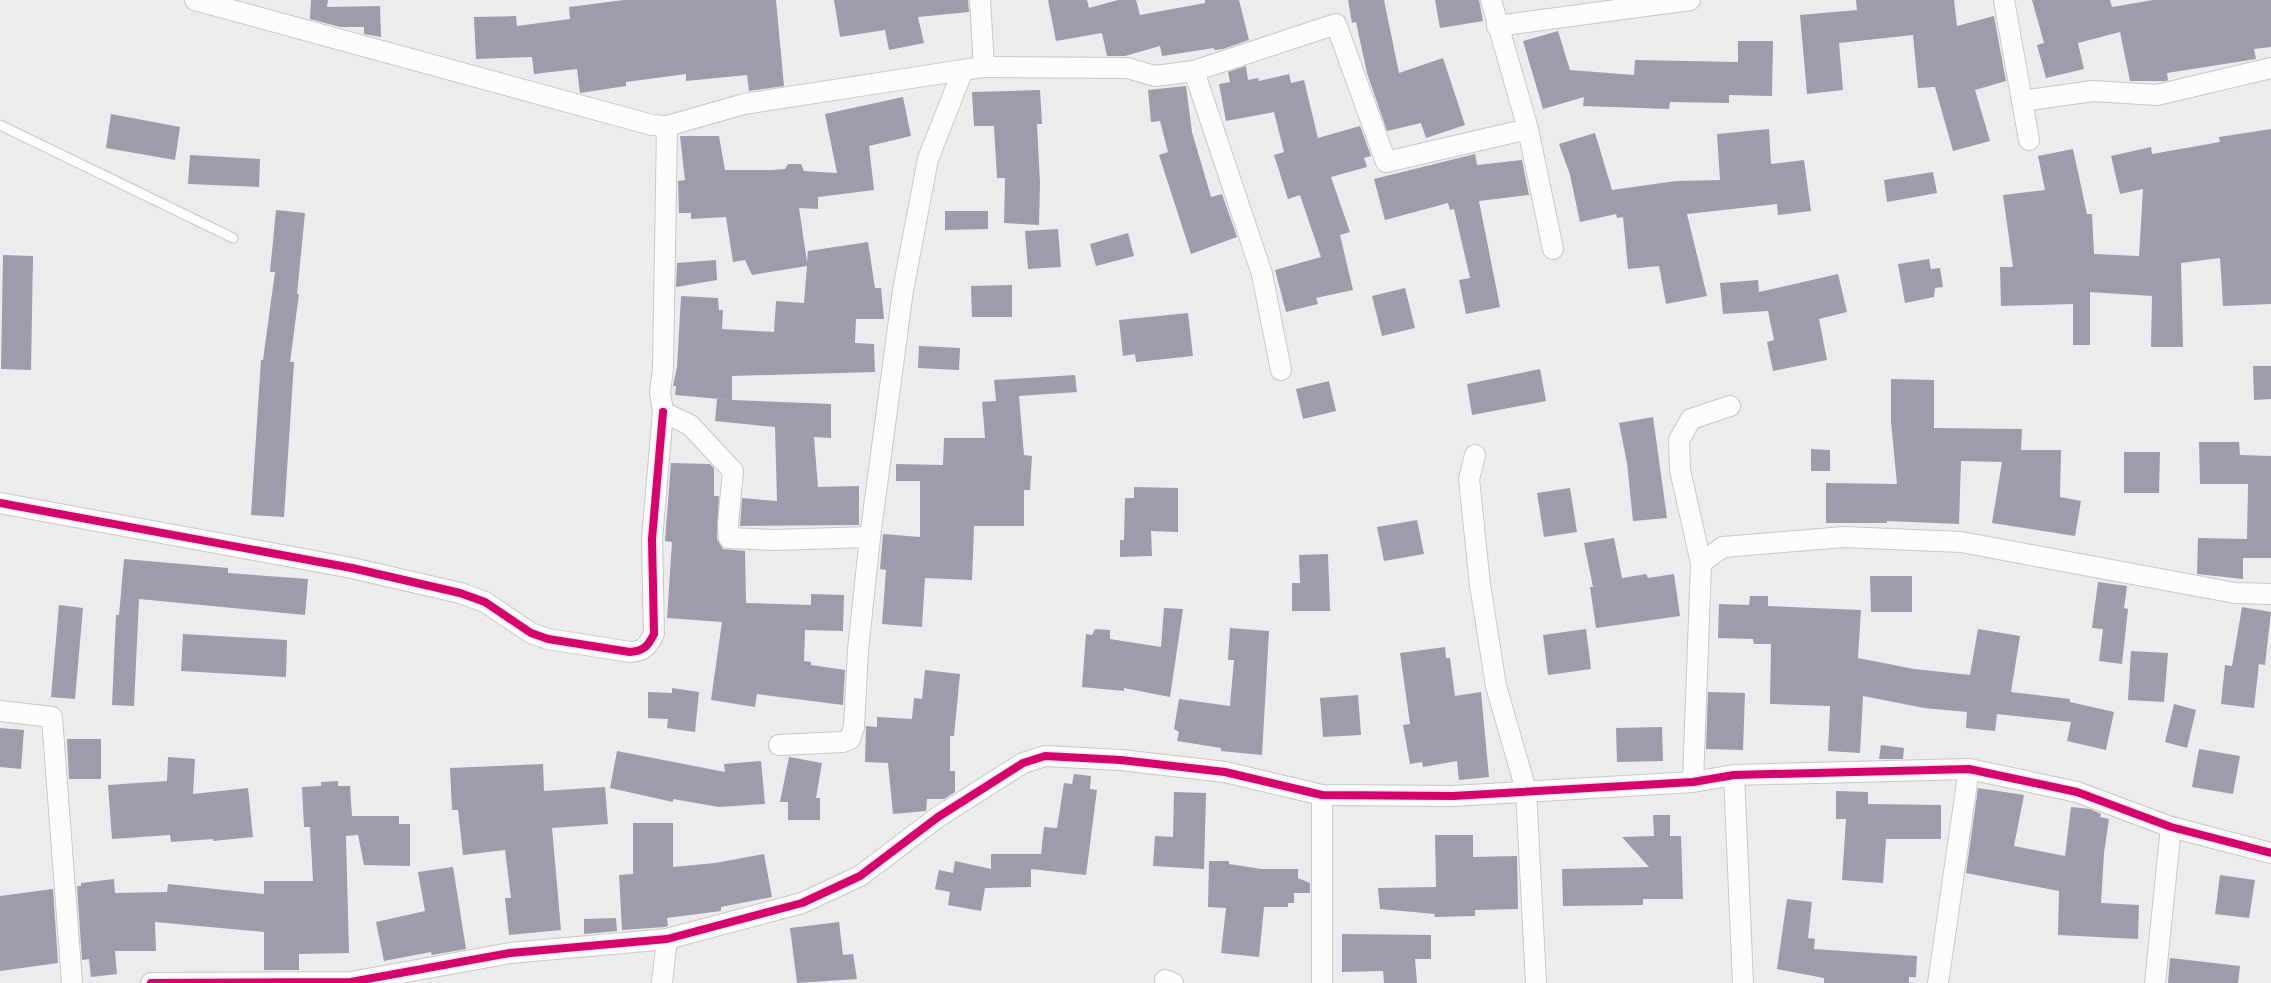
<svg xmlns="http://www.w3.org/2000/svg" width="2271" height="983" font-family="'Work Sans',sans-serif">
<style>
.building{fill:#9e9caa}
.lines{fill:none;stroke-linecap:round;stroke-linejoin:round}
.service-casing{stroke:#c8c8ca;stroke-width:11}
.minor-casing{stroke:#c8c8ca;stroke-width:22}
.service{stroke:#fcfcfd;stroke-width:9}
.minor{stroke:#fcfcfd;stroke-width:20}
.cycleway-casing{stroke:#ebebf0;stroke-width:11}
.cycleway{stroke:#d6006c;stroke-width:8}
</style>
<rect width="100%" height="100%" fill="#ececef"/>
<!-- building -->
<g class="building">
<polygon points="311,0 328,0 327,7 380,6 381,37 364,34 364,27 340,27 310,19"/>
<polygon points="624,0 776,0 784,86 749,91 747,75 686,81 686,74 626,82 626,86 580,93 577,69 534,74 532,57 476,59 474,17 516,16 517,26 570,19 569,7"/>
<polygon points="834,0 968,0 969,12 918,17 924,43 889,50 885,30 840,37"/>
<polygon points="1048,0 1087,0 1089,8 1118,0 1136,0 1140,15 1205,3 1205,0 1239,0 1249,40 1223,49 1214,50 1214,48 1162,56 1160,46 1125,56 1107,56 1102,33 1056,41"/>
<polygon points="1348,0 1384,0 1399,73 1443,58 1465,125 1426,138 1421,123 1387,131 1367,73 1356,22 1352,23"/>
<polygon points="1435,0 1479,0 1483,21 1440,28"/>
<polygon points="1856,0 1954,0 1957,26 1994,16 2006,81 1975,90 1990,141 1953,151 1935,87 1918,88 1913,35 1839,43 1843,90 1807,94 1800,15 1857,10"/>
<polygon points="2032,0 2110,0 2112,7 2153,0 2271,0 2271,47 2254,49 2256,59 2167,73 2168,80 2166,81 2130,81 2120,32 2078,43 2084,69 2046,78 2037,45 2044,43"/>
<polygon points="1558,31 1570,70 1634,75 1635,60 1738,62 1738,41 1773,41 1772,96 1729,95 1729,103 1670,102 1669,109 1583,106 1584,97 1543,109 1523,41"/>
<polygon points="1246,66 1248,80 1258,78 1259,81 1289,74 1291,83 1304,80 1318,138 1360,126 1371,156 1364,158 1367,167 1331,177 1350,232 1340,235 1353,290 1316,298 1318,304 1286,312 1275,270 1321,257 1300,195 1288,199 1274,155 1284,152 1274,112 1226,121 1219,84 1230,82 1228,72"/>
<polygon points="1186,86 1192,132 1211,197 1222,194 1237,237 1191,254 1159,155 1168,152 1160,121 1151,122 1148,90"/>
<polygon points="1040,90 1042,124 1037,124 1040,183 1039,225 1004,223 1005,178 997,178 994,126 974,126 972,92"/>
<polygon points="903,97 911,136 869,146 874,190 818,197 818,209 799,208 807,262 808,251 868,242 875,288 881,288 884,319 856,319 855,343 874,344 875,372 732,376 732,400 831,404 831,438 814,437 818,487 859,486 859,525 740,526 742,498 777,501 775,427 715,421 717,399 730,400 675,395 676,386 673,386 677,367 681,296 718,298 719,310 723,310 722,329 774,332 776,301 804,303 807,266 752,275 745,260 733,262 726,217 691,219 691,213 679,213 678,181 685,180 680,136 719,136 725,170 772,170 785,169 788,164 801,164 804,171 837,173 825,114"/>
<polygon points="111,114 180,127 175,160 106,148"/>
<polygon points="1769,129 1771,164 1804,160 1811,211 1778,215 1777,204 1687,214 1707,296 1666,304 1659,266 1628,269 1623,217 1617,218 1616,214 1580,222 1570,175 1559,144 1595,133 1612,190 1676,181 1720,180 1717,134"/>
<polygon points="2271,129 2271,304 2223,306 2220,258 2181,263 2183,347 2151,347 2152,296 2090,292 2090,345 2073,345 2073,304 2001,306 2000,267 2013,267 2003,195 2045,190 2038,156 2073,149 2087,214 2092,214 2094,254 2139,256 2143,189 2120,194 2111,156 2151,147 2152,154 2220,142 2219,137"/>
<polygon points="1475,154 1477,165 1522,160 1529,195 1479,201 1500,307 1466,314 1459,280 1470,278 1454,209 1450,210 1448,203 1385,220 1374,179"/>
<polygon points="190,155 260,159 259,187 188,184"/>
<polygon points="1933,172 1937,193 1887,202 1884,180"/>
<polygon points="276,210 305,213 297,294 299,294 290,362 294,362 284,517 251,515 261,360 263,360 275,272 270,272"/>
<polygon points="945,211 988,211 988,229 945,230"/>
<polygon points="1058,229 1061,267 1028,269 1025,231"/>
<polygon points="1128,233 1134,256 1096,266 1090,244"/>
<polygon points="3,255 33,256 31,370 1,369"/>
<polygon points="1929,259 1931,269 1940,268 1943,287 1935,288 1934,297 1905,303 1898,264"/>
<polygon points="716,260 717,280 676,287 677,263"/>
<polygon points="1838,274 1847,312 1819,319 1827,360 1773,371 1767,342 1774,340 1768,311 1723,314 1720,283 1758,280 1759,292"/>
<polygon points="1012,285 1012,317 972,317 971,286"/>
<polygon points="1405,288 1415,328 1382,336 1372,296"/>
<polygon points="1188,313 1193,356 1136,362 1135,354 1123,356 1119,320"/>
<polygon points="919,346 960,348 959,370 918,368"/>
<polygon points="2253,366 2271,366 2271,399 2254,400"/>
<polygon points="1540,369 1546,401 1472,415 1467,384"/>
<polygon points="1075,375 1077,392 1019,396 1024,455 1032,456 1030,490 1024,490 1024,526 974,526 972,580 925,578 922,627 882,624 886,570 880,569 883,534 920,537 920,481 896,481 896,464 943,465 944,438 985,438 982,402 996,401 994,380"/>
<polygon points="1891,379 1934,380 1934,428 2022,429 2021,450 2061,450 2060,497 2081,501 2075,536 1992,523 2002,462 1961,461 1959,524 1887,521 1887,523 1826,523 1826,483 1897,484 1891,422"/>
<polygon points="1329,381 1336,411 1303,419 1296,389"/>
<polygon points="1653,417 1667,518 1633,521 1627,463 1619,423"/>
<polygon points="2199,442 2239,442 2240,455 2271,456 2271,558 2243,558 2243,579 2197,574 2198,538 2247,539 2248,484 2200,484"/>
<polygon points="1811,449 1830,450 1830,471 1811,471"/>
<polygon points="2124,452 2160,452 2159,493 2124,493"/>
<polygon points="671,463 710,464 714,468 714,496 719,496 717,539 723,549 745,551 746,603 811,605 811,594 844,595 843,631 805,630 804,661 811,662 811,665 845,670 843,705 757,694 755,707 711,700 722,622 667,618 672,542 665,541"/>
<polygon points="1134,487 1178,488 1178,532 1151,531 1152,556 1120,557 1120,540 1124,540 1125,498 1134,498"/>
<polygon points="1570,488 1577,532 1544,537 1537,493"/>
<polygon points="1417,520 1424,554 1384,561 1377,527"/>
<polygon points="1614,538 1622,578 1646,574 1648,578 1674,574 1680,616 1596,628 1590,587 1593,587 1584,543"/>
<polygon points="1328,554 1330,611 1292,611 1292,583 1300,583 1299,555"/>
<polygon points="124,559 228,568 228,573 308,579 305,615 139,599 134,706 112,705 116,615 119,615"/>
<polygon points="1870,576 1912,576 1912,612 1871,612"/>
<polygon points="2098,582 2127,586 2124,608 2128,609 2122,664 2099,661 2103,629 2092,628"/>
<polygon points="1750,596 1768,596 1768,606 1861,610 1858,658 1914,669 1970,675 1978,629 2020,636 2011,692 2070,699 2070,702 2114,712 2106,750 2067,741 2071,722 1997,714 1995,731 1966,728 1967,712 1924,708 1863,696 1860,753 1828,751 1830,706 1770,704 1771,644 1754,644 1753,639 1718,638 1719,604 1749,605"/>
<polygon points="59,605 83,608 75,699 51,697"/>
<polygon points="2242,607 2271,612 2265,665 2259,664 2254,708 2221,704 2225,665 2232,666"/>
<polygon points="1164,608 1183,609 1170,697 1124,688 1124,691 1082,687 1086,634 1092,635 1095,629 1110,630 1110,639 1161,647"/>
<polygon points="1230,628 1269,631 1262,755 1221,751 1221,748 1177,741 1179,732 1174,729 1179,699 1230,706 1234,660 1228,660"/>
<polygon points="1586,629 1591,669 1548,675 1543,635"/>
<polygon points="183,634 287,640 286,677 181,671"/>
<polygon points="1445,647 1446,658 1450,658 1455,696 1481,692 1489,777 1459,780 1457,761 1423,767 1422,762 1410,764 1403,725 1410,724 1400,653"/>
<polygon points="2131,651 2168,653 2164,702 2128,700"/>
<polygon points="925,670 960,674 954,736 950,736 950,771 955,771 955,792 944,799 927,799 926,811 893,814 888,763 865,762 866,726 877,727 877,717 912,719 914,698 922,699"/>
<polygon points="672,688 699,692 695,732 667,728 668,719 648,718 648,692 672,693"/>
<polygon points="1708,692 1745,693 1743,750 1706,749"/>
<polygon points="1358,695 1361,735 1323,737 1320,698"/>
<polygon points="2174,704 2196,710 2187,748 2165,742"/>
<polygon points="1662,727 1663,761 1617,762 1616,728"/>
<polygon points="0,728 24,730 21,769 0,767"/>
<polygon points="67,739 101,739 101,779 69,779"/>
<polygon points="1881,745 1904,748 1903,759 1879,759"/>
<polygon points="2199,749 2240,756 2233,794 2192,787"/>
<polygon points="617,751 725,772 724,764 761,761 765,804 719,807 673,799 673,802 610,788"/>
<polygon points="168,757 195,759 193,794 248,788 253,837 213,841 213,839 171,842 170,835 112,839 108,785 167,781"/>
<polygon points="789,757 822,763 816,798 820,798 820,820 788,820 788,802 780,802"/>
<polygon points="543,764 544,791 605,787 608,824 552,828 561,930 509,935 505,898 511,898 505,850 463,855 458,810 452,810 450,768"/>
<polygon points="1074,774 1091,776 1090,789 1097,790 1086,875 1031,869 1031,887 985,888 981,911 948,905 950,892 935,889 939,870 953,873 955,861 991,869 991,854 1041,854 1044,827 1057,828 1064,783 1072,784"/>
<polygon points="338,781 338,786 350,786 352,816 399,816 399,824 410,824 410,866 364,865 358,835 346,836 349,953 299,954 299,970 264,970 264,932 155,922 156,951 115,951 117,974 91,977 89,959 82,960 77,886 81,886 81,883 114,879 115,893 167,892 168,884 264,894 264,881 313,881 310,827 304,827 302,787 321,786 321,782"/>
<polygon points="1978,788 2024,795 2014,846 2065,856 2071,807 2090,809 2101,814 2100,817 2109,819 2104,853 2101,903 2139,905 2138,939 2058,935 2059,891 1966,873"/>
<polygon points="1836,791 1868,792 1868,804 1941,805 1941,839 1886,839 1883,883 1842,880 1846,819 1836,819"/>
<polygon points="1174,792 1206,793 1204,869 1153,866 1155,836 1173,837"/>
<polygon points="1653,815 1670,815 1670,836 1681,836 1683,899 1643,899 1643,905 1563,906 1562,869 1649,867 1622,837 1654,836"/>
<polygon points="633,823 673,823 673,867 715,863 764,854 772,897 721,907 721,911 667,918 668,926 665,927 622,930 619,875 633,874"/>
<polygon points="1435,835 1473,835 1473,857 1517,856 1518,909 1475,910 1475,916 1434,917 1435,914 1380,909 1378,888 1436,887"/>
<polygon points="1209,861 1229,861 1229,864 1261,869 1298,869 1298,878 1310,883 1310,893 1294,893 1294,903 1288,903 1288,907 1264,907 1259,957 1221,953 1226,908 1208,907"/>
<polygon points="453,867 466,949 432,955 431,952 384,961 376,922 425,911 418,872"/>
<polygon points="2220,875 2255,880 2249,918 2215,914"/>
<polygon points="53,889 58,963 0,971 0,896"/>
<polygon points="1787,899 1812,902 1808,938 1815,939 1814,949 1917,956 1916,977 1909,977 1909,983 1824,983 1824,978 1777,969"/>
<polygon points="616,918 617,931 584,934 584,919"/>
<polygon points="839,922 843,955 853,954 857,979 797,983 790,928"/>
<polygon points="1342,934 1431,935 1431,959 1415,959 1417,983 1384,983 1383,971 1342,972"/>
<polygon points="2170,958 2240,966 2238,983 2168,983"/>
</g>
<g class="lines">
<defs>
<polyline id="service" points="0,125 233,238"/>
<g id="minor">
<polyline points="195,0 652,125 667,126 744,104 963,70"/>
<polyline points="1491,0 1528,129 1553,249"/>
<polyline points="2004,0 2029,140"/>
<polyline points="1497,26 1690,0"/>
<polyline points="984,67 1127,68 1155,76 1194,71 1336,24 1386,162 1528,129"/>
<polyline points="1194,71 1262,274 1281,370"/>
<polyline points="2022,101 2093,91 2157,95 2271,68"/>
<polyline points="667,126 663,368 660,392 663,412 690,425 733,471 728,524 729,538 773,540 870,537"/>
<polyline points="1475,455 1469,479 1480,585 1496,686 1526,790 1536,983"/>
<path d="M 0,503 L 352,568 L 460,593 L 485,602 L 531,633 L 548,639 L 630,652 C 644,651 648,646 654,634 L 652,539 L 663,412"/>
<polyline points="1701,563 1680,470 1679,440 1691,419 1730,406"/>
<polyline points="0,711 52,717 72,983"/>
<polyline points="779,745 843,742 850,739 854,727 858,650 870,537 903,290 928,159 963,70 984,67 980,0"/>
<polyline points="1734,775 1743,983"/>
<polyline points="1693,782 1701,563 1723,547 1844,537 1961,542 2235,593 2271,594"/>
<polyline points="1165,980 1173,983"/>
<polyline points="151,983 351,982 510,953 667,939 802,903 860,876 938,817 1023,763 1045,756 1121,760 1225,772 1322,795 1453,796 1693,782 1734,775 1969,769 2077,792 2171,827 2271,853"/>
<polyline points="662,983 667,939"/>
<polyline points="1322,983 1322,795"/>
<polyline points="1938,983 1969,769"/>
<polyline points="2155,983 2171,827"/>
</g>
</defs>
<!-- service casing -->
<use href="#service" class="service-casing"/>
<!-- minor casing -->
<use href="#minor" class="minor-casing"/>
<!-- service -->
<use href="#service" class="service"/>
<!-- minor -->
<use href="#minor" class="minor"/>
<defs>
<g id="cycleway">
<path d="M 0,503 L 352,568 L 460,593 L 485,602 L 531,633 L 548,639 L 630,652 C 644,651 648,646 654,634 L 652,539 L 663,412"/>
<polyline points="151,983 351,982 510,953 667,939 802,903 860,876 938,817 1023,763 1045,756 1121,760 1225,772 1322,795 1453,796 1693,782 1734,775 1969,769 2077,792 2171,827 2271,853"/>
</g>
</defs>
<!-- cycleway casing -->
<use href="#cycleway" class="cycleway-casing"/>
<!-- cycleway -->
<use href="#cycleway" class="cycleway"/>
</g>
</svg>
